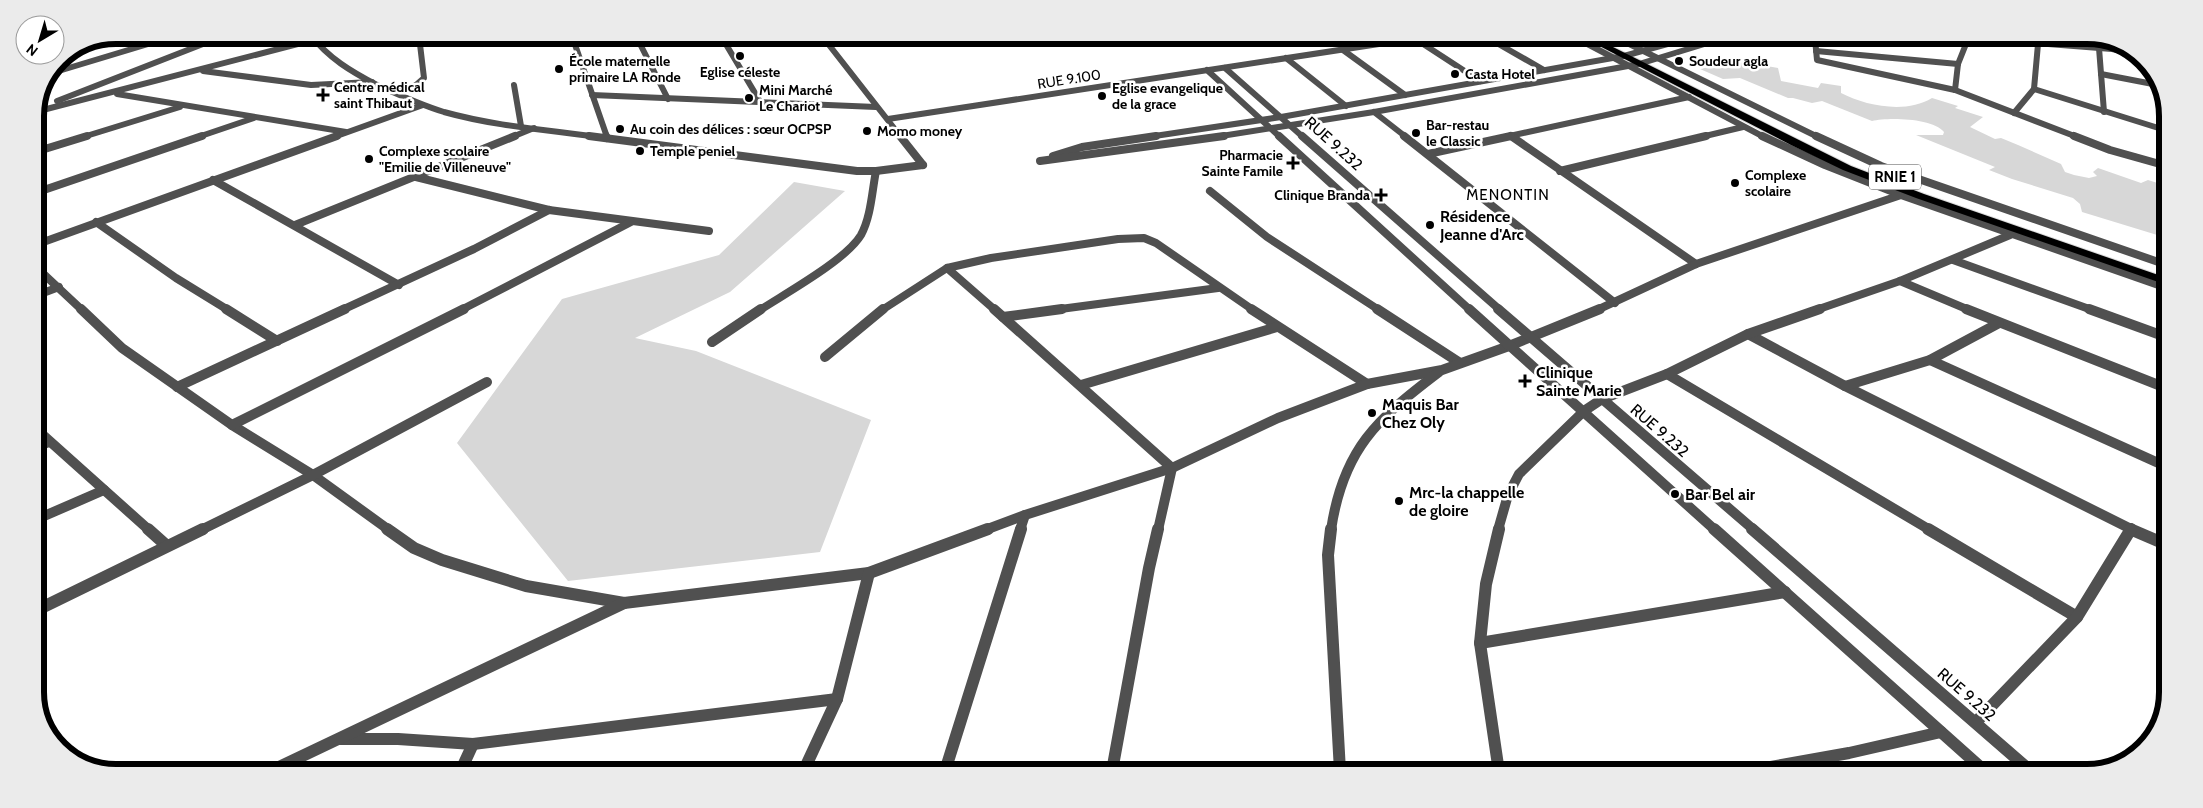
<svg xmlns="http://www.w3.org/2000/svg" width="2203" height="808" font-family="Cabin,sans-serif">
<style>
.green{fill:#d7d7d7}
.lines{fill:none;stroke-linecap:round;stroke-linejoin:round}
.trunk-casing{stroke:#dbdbdb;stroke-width:2}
.minor-far3{stroke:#505050;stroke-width:6}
.minor-far2{stroke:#505050;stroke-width:8}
.minor-far1{stroke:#505050;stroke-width:10}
.minor{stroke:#505050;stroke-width:12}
.tertiary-far3{stroke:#505050;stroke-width:6}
.tertiary-far2{stroke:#505050;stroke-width:8}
.tertiary-far1{stroke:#505050;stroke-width:10}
.tertiary{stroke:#505050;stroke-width:12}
.trunk{fill:#000;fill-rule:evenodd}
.poi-dot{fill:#000;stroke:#fff;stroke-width:2}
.labels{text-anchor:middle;stroke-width:5;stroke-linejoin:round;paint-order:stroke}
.far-poi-label{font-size:14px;font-weight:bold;fill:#000;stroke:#fff;text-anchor:start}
.far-street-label{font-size:14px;fill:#000;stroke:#fff}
.shield{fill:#fff;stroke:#4c4c4c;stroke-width:1}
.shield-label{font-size:15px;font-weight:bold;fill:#000}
.far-neighbourhood-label{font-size:15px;letter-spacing:1px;fill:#000;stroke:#fff}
.street-label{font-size:16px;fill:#000;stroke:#fff}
.poi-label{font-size:16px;font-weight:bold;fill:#000;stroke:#fff;text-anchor:start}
.rim{fill:none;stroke:#000;stroke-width:6}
</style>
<rect width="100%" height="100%" fill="#fff"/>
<!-- green -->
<g class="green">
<path d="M 1739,61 L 1778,68 L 1781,81 L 1818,88 L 1821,83 L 1841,86 L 1841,93 C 1866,106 1906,114 1932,98 L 1958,106 L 1955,108 L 1983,117 L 1970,127 L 1995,139 L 2001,138 L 2018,145 L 2061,164 L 2065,172 L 2074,175 L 2089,178 L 2097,176 L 2093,172 L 2098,168 L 2141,183 L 2148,180 L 2167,186 L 2167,238 L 2082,212 L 2080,204 L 2073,198 L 2012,179 L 1989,170 L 1995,167 L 1916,135 L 1943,135 L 1944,132 C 1933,118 1888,117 1872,121 L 1822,101 L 1812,103 L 1793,98 L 1788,98 L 1740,78 L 1723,79 L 1700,69 L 1721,64 L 1731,68 L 1740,66 L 1733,62 Z"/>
<polygon points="794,182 845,191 730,292 635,338 696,351 871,420 820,552 568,581 457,443 562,299 719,255"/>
</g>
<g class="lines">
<defs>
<polygon id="trunk" points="1584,38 1595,38 1851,166 1924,194 2167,278 2167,285 1916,198 1843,170 1791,145"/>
</defs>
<!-- trunk casing -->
<use href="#trunk" class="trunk-casing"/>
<!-- minor-far3 -->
<g class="minor-far3">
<polyline points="572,36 607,137"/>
<polyline points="636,36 668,99"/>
<polyline points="721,36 761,103"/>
<polyline points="1414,38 1480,81"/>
<polyline points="1488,38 1544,70"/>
<polyline points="1576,38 1764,137"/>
<polyline points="1617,38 1818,137"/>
<polyline points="1815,39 1817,60 1955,90 2077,137"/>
<polyline points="1982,39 2112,49 2133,53"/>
<polyline points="2099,48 2104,112"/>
<polyline points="1343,50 1405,95"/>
<polyline points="1816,51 1958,64"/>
<polyline points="1286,58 1346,106"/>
<polyline points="203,71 311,85 372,82"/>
<polyline points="52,73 178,35"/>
<polyline points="2101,74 2158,85"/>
<polyline points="514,85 521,126"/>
<polyline points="2034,89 2168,131"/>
<polyline points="1955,90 1958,64 1968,39"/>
<polyline points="396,93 416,85 424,78 419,36"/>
<polyline points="117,94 346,132"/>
<polyline points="592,95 876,107"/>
<polyline points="57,101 226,35"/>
<polyline points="35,112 313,40"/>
<polyline points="1374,112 1406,137"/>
<polyline points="2014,113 2034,89 2038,44"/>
<polyline points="1511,136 1513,137"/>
<polyline points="83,137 180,107"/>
<polyline points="198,137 254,118"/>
<polyline points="334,137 423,105"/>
<polyline points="512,137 534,128"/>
<polyline points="1505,137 1689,97"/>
<polyline points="1701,137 1743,127"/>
</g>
<!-- minor-far2 -->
<g class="minor-far2">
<polyline points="606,136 607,138"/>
<polyline points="1404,136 1615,303"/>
<polyline points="1511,136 1696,264"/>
<polyline points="1762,136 1825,165 1901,195 2167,288"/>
<polyline points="1816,136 1881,166 2167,265"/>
<polyline points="2074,136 2110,150 2167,166"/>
<polyline points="35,152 87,136"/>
<polyline points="1428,154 1511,136"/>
<polyline points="1560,171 1706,136"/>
<polyline points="416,177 549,210 709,231"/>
<polyline points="213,180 399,285"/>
<polyline points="1210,191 1267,237 1379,310"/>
<polyline points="35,193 202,136"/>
<polyline points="96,222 176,278 228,310"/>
<polyline points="295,225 515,136"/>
<polyline points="35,245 337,136"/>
<polyline points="1953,260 2092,310"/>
<polyline points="35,266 82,310"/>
<polyline points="947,268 995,310"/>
<polyline points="1900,281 1969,310"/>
<polyline points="35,296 59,287"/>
<polyline points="342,310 474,249 549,210"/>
<polyline points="461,310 631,222"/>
<path d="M 760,310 C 786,293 846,260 861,235 C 871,217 872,191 876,171"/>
<polyline points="882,310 947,268 991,258 1118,239 1144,238 1156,243 1253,310"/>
<polyline points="1053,310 1218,288"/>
<polyline points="1597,310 1696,264 1901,195"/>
<polyline points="1816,310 1900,281 2010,235"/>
</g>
<!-- minor-far1 -->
<g class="minor-far1">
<polyline points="81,309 122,348 232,425 313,475 389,530"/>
<polyline points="226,309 277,341"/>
<polyline points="994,309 1172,468 1158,530"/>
<polyline points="1251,309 1367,384"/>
<polyline points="1377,309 1460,363"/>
<polyline points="1966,309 2166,388"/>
<polyline points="2089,309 2166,337"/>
<polyline points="1003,317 1062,309"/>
<polyline points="1748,334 1845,386 2133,530"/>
<polyline points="712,342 761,309"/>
<polyline points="825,357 883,309"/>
<polyline points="1930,360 2165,466"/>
<polyline points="1667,374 1930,530"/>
<polyline points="1081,385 1277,327"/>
<polyline points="1845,386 1930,360 1999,323"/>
<polyline points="177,387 345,309"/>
<polyline points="232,425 464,309"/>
<polyline points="35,428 149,530"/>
<polyline points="35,447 49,442"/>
<polyline points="35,520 104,490"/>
<polyline points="201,530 313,475 487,382"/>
<polyline points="985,530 1025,515 1172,468 1278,418 1367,384 1442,370 1509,346 1600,309"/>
<polyline points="1020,530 1025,515"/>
<path d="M 1331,530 C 1343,449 1377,419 1439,372"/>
<polyline points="1498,530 1508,495 1519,474 1584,411 1602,399 1667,374 1748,334 1820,309"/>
</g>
<!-- minor -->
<g class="minor">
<polyline points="148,529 167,546"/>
<polyline points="387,529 414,548 442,560 526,586 624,603 869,573 988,529"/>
<polyline points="1331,529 1328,555 1340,771"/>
<polyline points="1499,529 1486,584 1480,643 1499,772"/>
<polyline points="1928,529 2077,617"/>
<polyline points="2130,529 2165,544"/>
<polyline points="35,611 203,529"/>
<polyline points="1480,643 1785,592"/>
<polyline points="1976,722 2077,617 2131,529"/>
<polyline points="340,739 398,739 473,744 837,699"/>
<polyline points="275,769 624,603"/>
<polyline points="461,770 473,744"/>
<polyline points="804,770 837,699 869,573"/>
<polyline points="945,771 1021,529"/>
<polyline points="1112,771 1149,568 1158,529"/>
<polyline points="1742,772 1849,753 1941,732"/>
</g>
<!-- tertiary-far3 -->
<g class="tertiary-far3">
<path d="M 311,35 C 328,58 352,72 377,85 C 399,95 421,105 444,112 C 494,126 547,130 598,137"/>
<polyline points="822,36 901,137"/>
<polyline points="1225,68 1303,137"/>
<polyline points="1207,70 1280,137"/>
<polyline points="888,119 1418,38"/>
<polyline points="1148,137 1281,117 1624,56 1689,38"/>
<polyline points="1215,137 1374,112 1639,64 1724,38"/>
</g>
<!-- tertiary-far2 -->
<g class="tertiary-far2">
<polyline points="589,136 857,171 876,171 923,165"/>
<polyline points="900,136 923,165"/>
<polyline points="1279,136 1470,310"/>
<polyline points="1302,136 1500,310"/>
<polyline points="1053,156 1082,147 1156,136"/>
<polyline points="1040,161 1224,136"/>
</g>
<!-- tertiary-far1 -->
<g class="tertiary-far1">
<polyline points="1469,309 1715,530"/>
<polyline points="1498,309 1754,530"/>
</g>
<!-- tertiary -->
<g class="tertiary">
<polyline points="1714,529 1987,773"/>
<polyline points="1752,529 2033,773"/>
</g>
<!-- trunk -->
<use href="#trunk" class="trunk"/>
</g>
<!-- markers -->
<g class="poi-dot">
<circle cx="740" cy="56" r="5"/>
<circle cx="1679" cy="61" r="5"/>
<circle cx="559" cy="69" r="5"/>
<circle cx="1455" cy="74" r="5"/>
<path d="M320.5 87.5h5v5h5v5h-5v5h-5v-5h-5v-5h5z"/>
<circle cx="1102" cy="96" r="5"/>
<circle cx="749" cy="98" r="5"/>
<circle cx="620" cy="129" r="5"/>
<circle cx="867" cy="131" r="5"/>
<circle cx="1416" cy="133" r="5"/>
<circle cx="640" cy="151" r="5"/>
<circle cx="369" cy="159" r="5"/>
<path d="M1290.5 155.5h5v5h5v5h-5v5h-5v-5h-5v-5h5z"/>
<circle cx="1735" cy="183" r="5"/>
<path d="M1378.5 187.5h5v5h5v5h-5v5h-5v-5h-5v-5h5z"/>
<circle cx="1430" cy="225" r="5"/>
<path d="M1522.5 373.5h5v5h5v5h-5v5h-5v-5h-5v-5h5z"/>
<circle cx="1372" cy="413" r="5"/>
<circle cx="1675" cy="494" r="5"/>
<circle cx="1399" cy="501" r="5"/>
</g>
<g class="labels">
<!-- far-poi labels -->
<g class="far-poi-label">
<text x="569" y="66">École maternelle<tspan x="569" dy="16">primaire LA Ronde</tspan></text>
<text x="1689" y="66">Soudeur agla</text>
<text x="740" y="77" text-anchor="middle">Eglise céleste</text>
<text x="1465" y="79">Casta Hotel</text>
<text x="334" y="92">Centre médical<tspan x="334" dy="16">saint Thibaut</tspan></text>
<text x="1112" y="93">Eglise evangelique<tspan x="1112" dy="16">de la grace</tspan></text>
<text x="759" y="95">Mini Marché<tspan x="759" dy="16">Le Chariot</tspan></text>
<text x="1426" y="130">Bar-restau<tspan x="1426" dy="16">le Classic</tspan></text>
<text x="630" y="134">Au coin des délices : sœur OCPSP</text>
<text x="877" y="136">Momo money</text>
<text x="379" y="156">Complexe scolaire<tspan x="379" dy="16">"Emilie de Villeneuve"</tspan></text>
<text x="650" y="156">Temple peniel</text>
<text x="1283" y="160" text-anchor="end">Pharmacie<tspan x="1283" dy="16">Sainte Famile</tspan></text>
<text x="1745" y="180">Complexe<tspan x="1745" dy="16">scolaire</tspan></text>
<text x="1370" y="200" text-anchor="end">Clinique Branda</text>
</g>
<!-- far-street labels -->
<g class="far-street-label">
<text transform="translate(1069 79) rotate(-9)" y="5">RUE 9.100</text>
</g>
<!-- shield labels -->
<rect class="shield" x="1869" y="164.5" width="52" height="25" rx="4"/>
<g class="shield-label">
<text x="1895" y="182">RNIE 1</text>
</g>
<!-- far-neighbourhood labels -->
<g class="far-neighbourhood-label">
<text x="1508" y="200">MENONTIN</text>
</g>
<!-- street labels -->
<g class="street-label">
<text transform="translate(1334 143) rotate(42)" y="6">RUE 9.232</text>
<text transform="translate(1660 430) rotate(41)" y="6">RUE 9.232</text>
<text transform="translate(1967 694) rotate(41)" y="6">RUE 9.232</text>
</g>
<!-- poi labels -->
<g class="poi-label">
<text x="1440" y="222">Résidence<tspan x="1440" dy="18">Jeanne d'Arc</tspan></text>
<text x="1536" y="378">Clinique<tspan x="1536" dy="18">Sainte Marie</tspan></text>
<text x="1382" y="410">Maquis Bar<tspan x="1382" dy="18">Chez Oly</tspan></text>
<text x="1409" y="498">Mrc-la chappelle<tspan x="1409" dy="18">de gloire</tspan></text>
<text x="1685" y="500">Bar Bel air</text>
</g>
</g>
<!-- crop -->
<path d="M0 0H2203V808H0ZM116 44H2087A72 72 0 0 1 2159 116V692A72 72 0 0 1 2087 764H116A72 72 0 0 1 44 692V116A72 72 0 0 1 116 44Z" fill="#ebebeb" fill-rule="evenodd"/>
<path class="rim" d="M116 44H2087A72 72 0 0 1 2159 116V692A72 72 0 0 1 2087 764H116A72 72 0 0 1 44 692V116A72 72 0 0 1 116 44Z"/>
<!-- north arrow -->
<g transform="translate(40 40) rotate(218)"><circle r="24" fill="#ffffff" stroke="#999999"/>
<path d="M0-4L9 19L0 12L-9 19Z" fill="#000000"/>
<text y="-8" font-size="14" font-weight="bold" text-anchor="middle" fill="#000000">N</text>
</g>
</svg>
